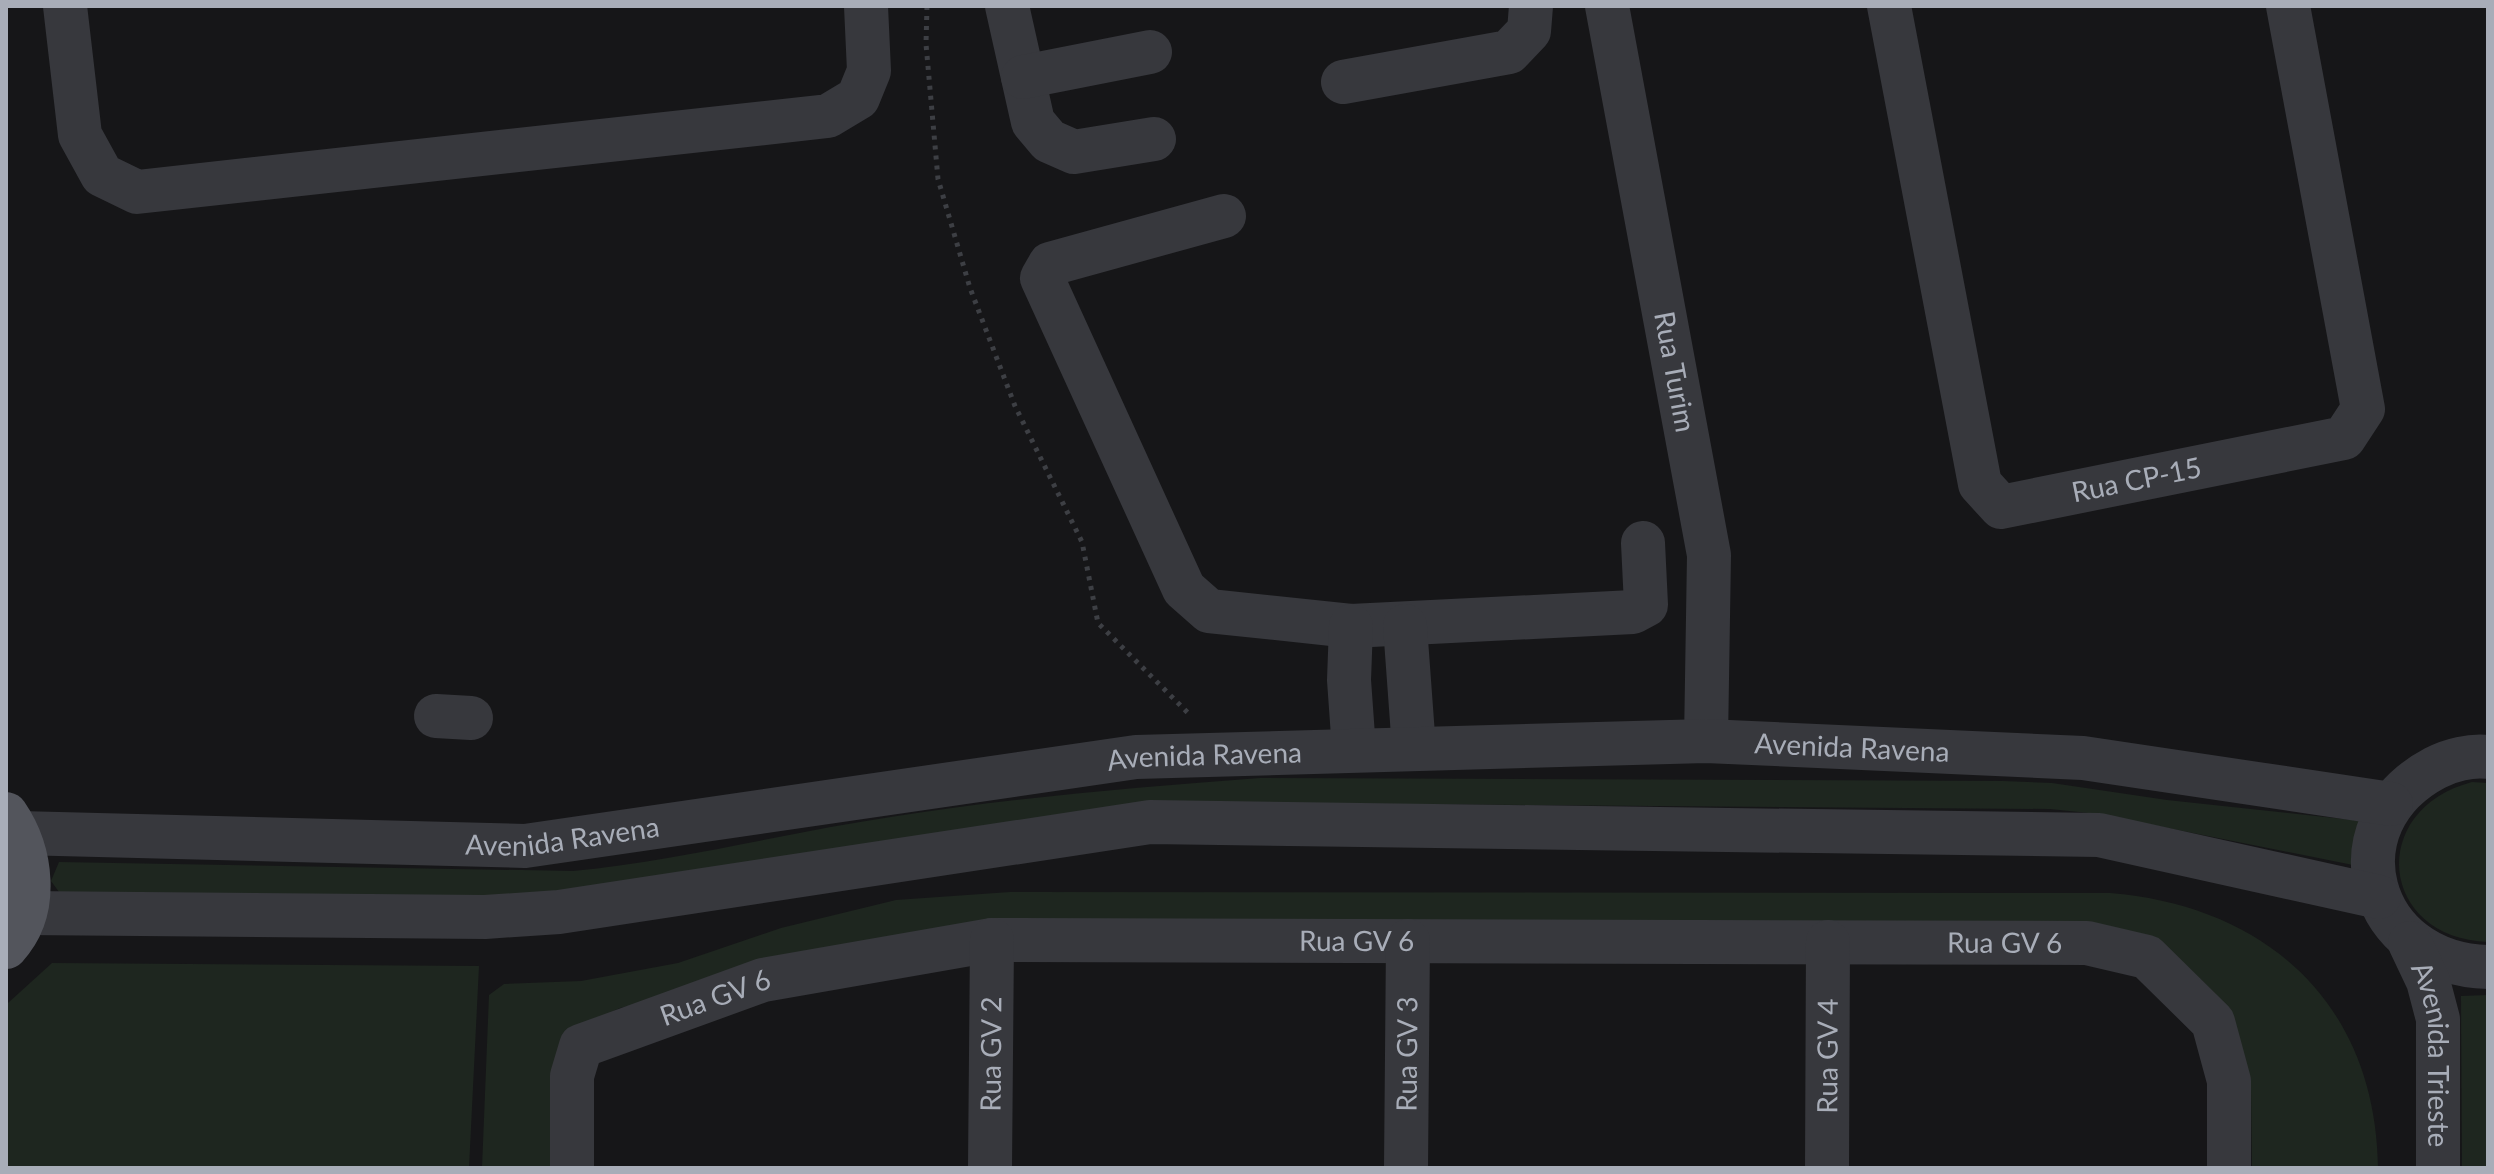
<svg xmlns="http://www.w3.org/2000/svg" width="2494" height="1174" font-family="Lato,sans-serif">
<style>
.green{fill:#1e261f}
.lines{fill:none;stroke-linecap:round;stroke-linejoin:round}
.path{stroke:#3d3f44;stroke-width:5;stroke-dasharray:4 6;stroke-linecap:butt}
.minor{stroke:#37383d;stroke-width:44}
.major{stroke:#53555c;stroke-width:44}
.labels{text-anchor:middle;stroke-width:8;stroke-linejoin:round;paint-order:stroke}
.street-label{font-size:28px;fill:#a8adb8;stroke:#111113}
</style>
<rect width="100%" height="100%" fill="#161618"/>
<!-- green -->
<g class="green">
<path d="M 1260,778 L 2003,781 L 2052,783 L 2167,800 L 2362,821 L 2353,865 L 2098,814 L 2050,809 L 1261,803 L 575,896 L 62,896 L 51,881 L 59,862 L 573,871 C 683,860 789,832 897,816 C 1018,797 1139,787 1260,778 Z"/>
<path d="M 2472,782 L 2488,783 L 2488,942 C 2379,938 2366,810 2472,782 Z"/>
<path d="M 1010,892 L 2110,893 C 2268,906 2376,1005 2378,1168 L 2252,1168 L 2251,1090 L 2174,964 L 991,924 L 620,1008 L 603,1016 L 557,1168 L 482,1168 L 489,995 L 504,984 L 581,981 L 678,963 L 781,928 L 896,900 Z"/>
<polygon points="52,963 479,966 469,1168 8,1168 8,1003"/>
<polygon points="2488,995 2488,1168 2462,1168 2461,996"/>
</g>
<g class="lines">
<!-- path -->
<polyline class="path" points="927,6 926,44 938,179 970,288 1015,406 1082,542 1098,623 1191,716"/>
<!-- minor -->
<g class="minor">
<polyline points="65,6 80,135 102,175 137,192 828,116 858,98 869,71 866,6"/>
<polyline points="1007,6 1033,122 1049,141 1074,152 1154,139"/>
<path id="s1" d="M 1607,6 L 1709,555 L 1706,741"/>
<path id="s2" d="M 1889,6 L 1980,484 L 2001,507 L 2344,438 L 2363,409 L 2288,6"/>
<polyline points="1023,77 1150,52"/>
<polyline points="1343,82 1509,52 1529,31 1531,6"/>
<polyline points="1224,216 1050,264 1042,278 1184,589 1209,611 1351,626 1633,612 1646,605 1643,543"/>
<polyline points="1351,626 1349,680 1354,750"/>
<polyline points="1405,626 1414,749"/>
<polyline points="436,716 471,718"/>
<path d="M 2488,757 C 2471,755 2450,760 2435,768 C 2329,824 2367,964 2488,967"/>
<path id="s3" d="M 19,833 L 525,846 L 1136,757 L 1706,741 L 2083,758 L 2391,804"/>
<polyline points="24,913 485,917 559,912 1150,822 2099,835 2379,897"/>
<path id="s4" d="M 2410,943 L 2428,981 L 2438,1019 L 2438,1168"/>
<path id="s5" d="M 572,1168 L 572,1076 L 581,1046 L 763,980 L 992,940 L 2087,943 L 2147,957 L 2213,1022 L 2229,1081 L 2229,1168"/>
<path id="s6" d="M 990,1168 L 992,940"/>
<path id="s7" d="M 1406,1168 L 1408,941"/>
<path id="s8" d="M 1827,1168 L 1828,942"/>
</g>
<!-- major -->
<path class="major" d="M 6,814 C 32,852 40,910 6,947"/>
</g>
<g class="labels">
<!-- street labels -->
<g class="street-label">
<text dy="10" stroke="none"><textPath href="#s1" startOffset="372">Rua Turim</textPath></text>
<text dy="10" stroke="none"><textPath href="#s2" startOffset="656">Rua CP-15</textPath></text>
<text dy="10" stroke="none"><textPath href="#s3" startOffset="1840">Avenida Ravena</textPath></text>
<text dy="10" stroke="none"><textPath href="#s3" startOffset="1192">Avenida Ravena</textPath></text>
<text dy="10" stroke="none"><textPath href="#s3" startOffset="544">Avenida Ravena</textPath></text>
<text dy="10" stroke="none"><textPath href="#s5" startOffset="914">Rua GV 6</textPath></text>
<text dy="10" stroke="none"><textPath href="#s5" startOffset="1562">Rua GV 6</textPath></text>
<text dy="10" stroke="none"><textPath href="#s5" startOffset="266">Rua GV 6</textPath></text>
<text dy="10" stroke="none"><textPath href="#s6" startOffset="114">Rua GV 2</textPath></text>
<text dy="10" stroke="none"><textPath href="#s7" startOffset="114">Rua GV 3</textPath></text>
<text dy="10" stroke="none"><textPath href="#s8" startOffset="112">Rua GV 4</textPath></text>
<text dy="10" stroke="none"><textPath href="#s4" startOffset="116">Avenida Trieste</textPath></text>
</g>
</g>
<!-- border -->
<rect width="2494" height="1174" fill="none" stroke="#a8adb8" stroke-width="16"/>
</svg>
